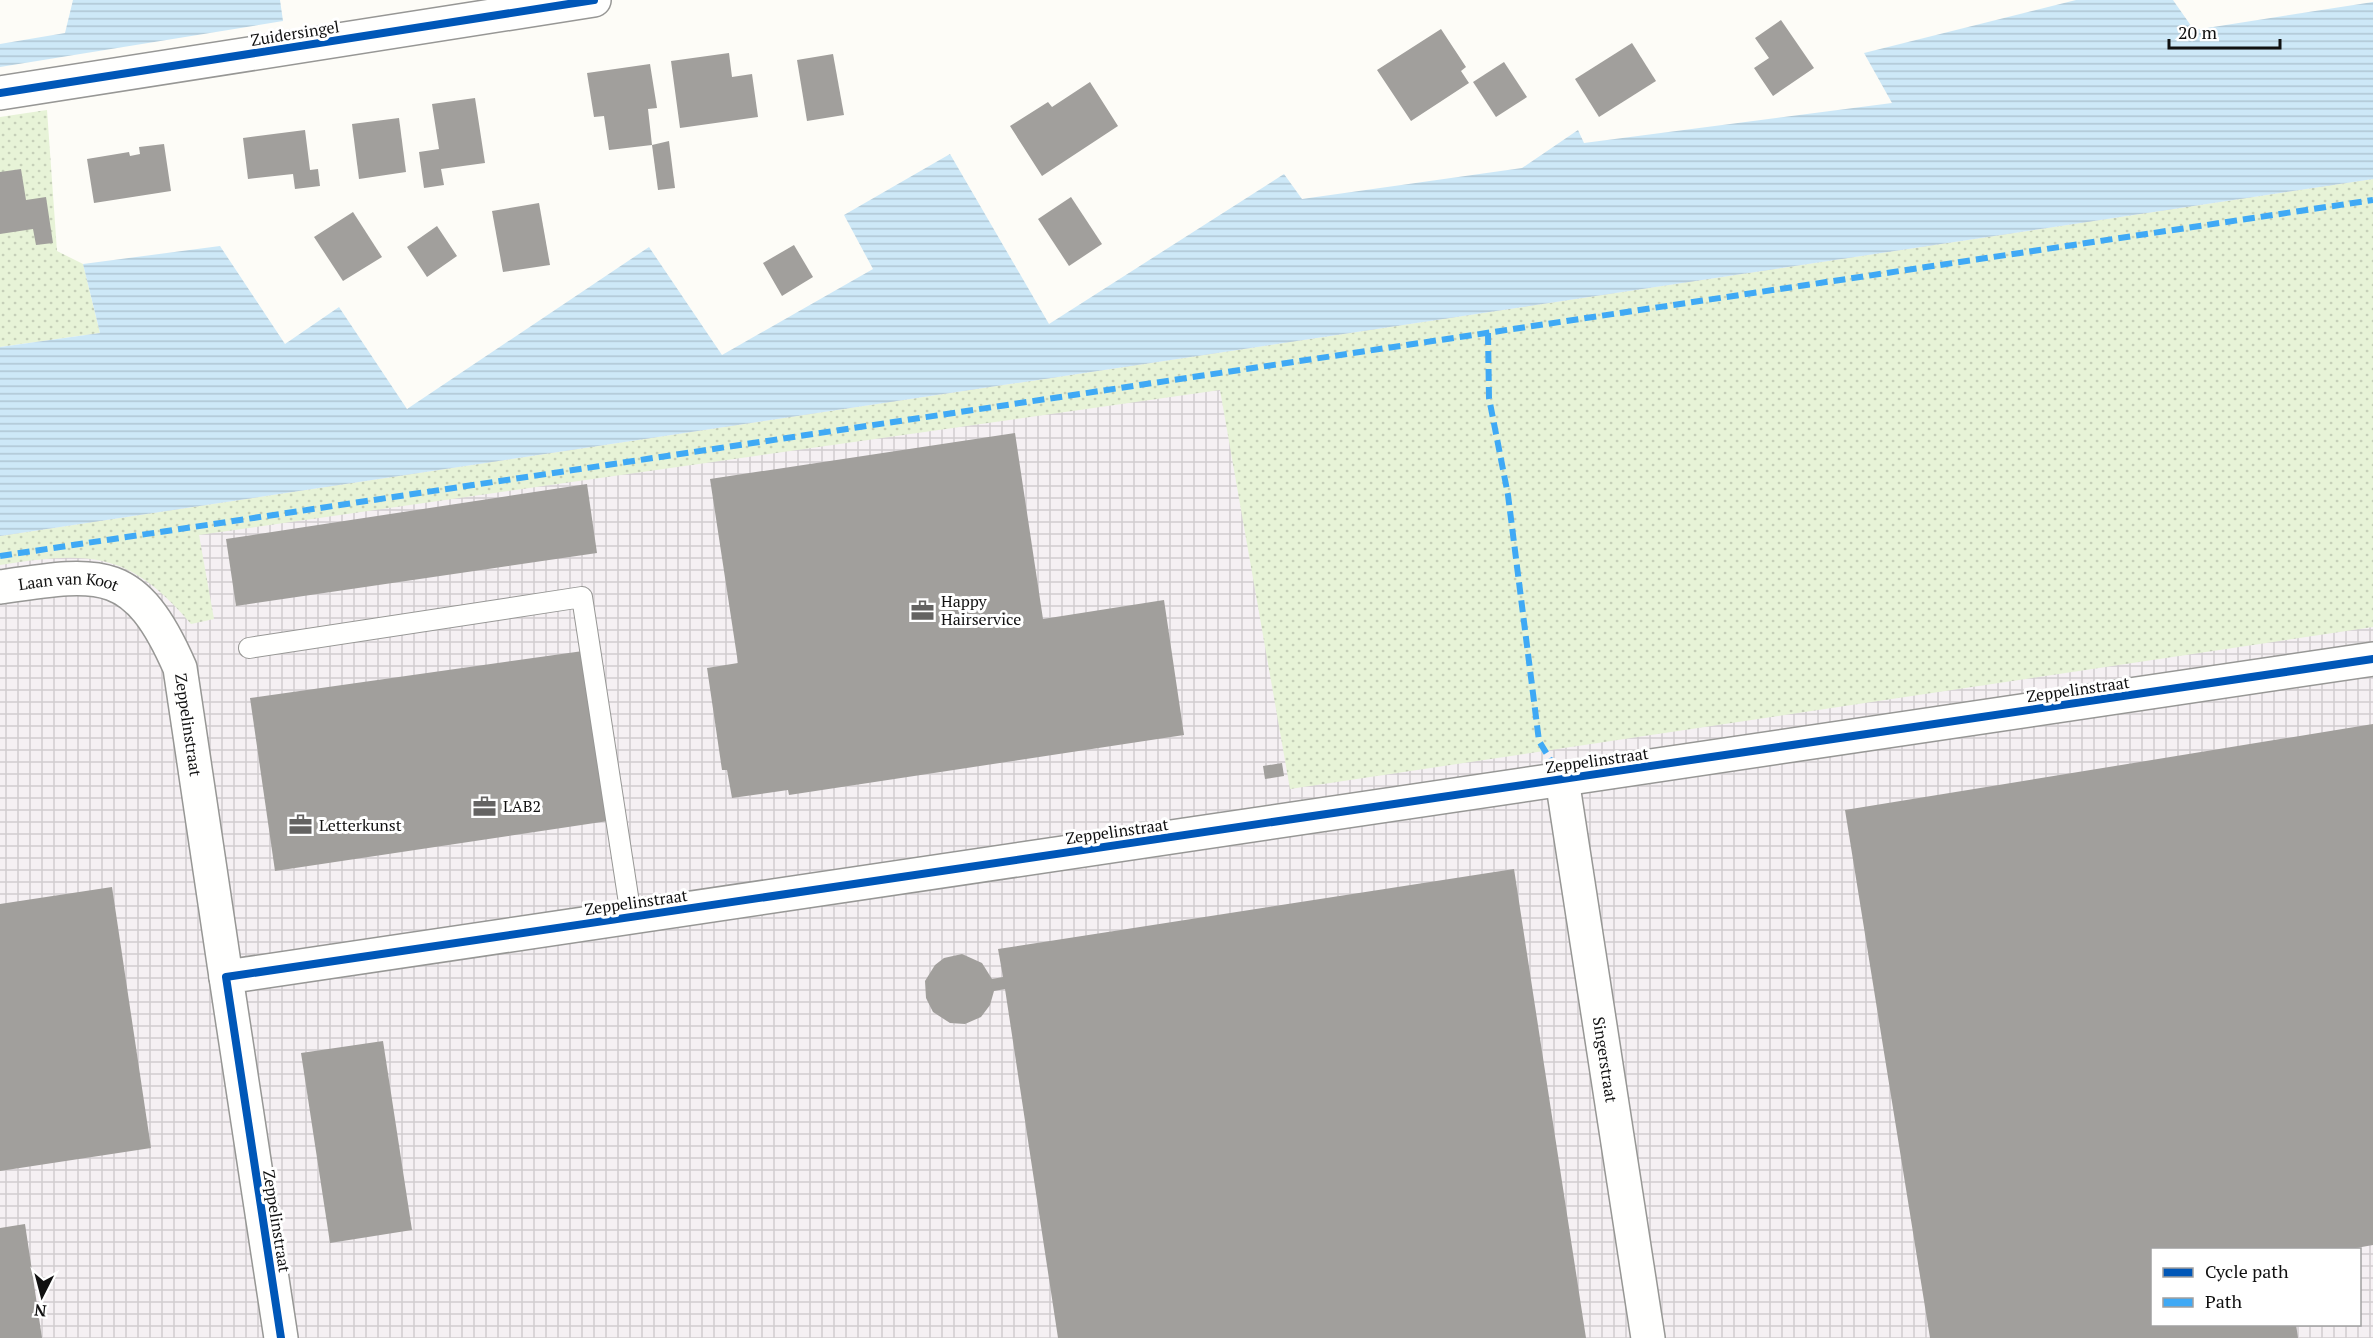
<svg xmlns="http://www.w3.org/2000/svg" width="2373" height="1338" font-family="'PT Serif',serif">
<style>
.industrial{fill:url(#industrial-grid);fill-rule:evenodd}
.grass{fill:url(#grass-dots)}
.water{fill:url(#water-rules)}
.building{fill:#a19f9c}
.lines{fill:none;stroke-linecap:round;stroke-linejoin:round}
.lane-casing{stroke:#979795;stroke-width:22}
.street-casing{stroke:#979795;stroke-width:36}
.lane{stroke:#fffffe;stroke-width:20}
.street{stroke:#fffffe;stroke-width:33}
.quiet{stroke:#3fa9f5;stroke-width:6;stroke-dasharray:12 6;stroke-linecap:butt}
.cycleway-casing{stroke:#fff;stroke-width:11}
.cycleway{stroke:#0057b8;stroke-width:8}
.labels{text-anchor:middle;stroke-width:6;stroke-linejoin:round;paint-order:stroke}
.street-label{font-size:16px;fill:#111;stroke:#fff}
.poi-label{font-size:16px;fill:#111;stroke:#fff;text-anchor:start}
</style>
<defs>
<pattern id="industrial-grid" width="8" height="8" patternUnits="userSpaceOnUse" patternTransform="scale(1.5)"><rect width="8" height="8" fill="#f5f0f3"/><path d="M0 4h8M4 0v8" fill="none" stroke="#d1cdcf"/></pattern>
<pattern id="grass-dots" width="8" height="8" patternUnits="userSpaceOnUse" patternTransform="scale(1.5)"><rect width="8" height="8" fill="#e7f3d7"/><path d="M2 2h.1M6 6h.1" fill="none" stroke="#c5cfb8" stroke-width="1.8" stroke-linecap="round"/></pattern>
<pattern id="water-rules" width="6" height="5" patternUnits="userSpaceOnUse" patternTransform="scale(1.5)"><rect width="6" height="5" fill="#cde8f7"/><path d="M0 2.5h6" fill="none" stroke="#afc6d3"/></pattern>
</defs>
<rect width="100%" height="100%" fill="#fdfcf7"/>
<!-- industrial -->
<path class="industrial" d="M 2373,152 L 2373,1338 L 0,1338 L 0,519 ZM 2152,1250 L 2360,1250 L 2360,1324 L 2152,1324 Z"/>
<!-- grass -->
<g class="grass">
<polygon points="47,110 57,251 83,264 100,333 0,347 0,117"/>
<path d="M 2373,179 L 2373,627 L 1290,789 L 1220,390 L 199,535 L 214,619 L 191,624 C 129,551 90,551 0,565 L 0,536 Z"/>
</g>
<!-- water -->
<g class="water">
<polygon points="73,0 280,0 283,21 0,67 0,44 65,33"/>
<polygon points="2076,0 2173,0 2194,30 2373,2 2373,179 0,536 0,347 100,333 83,264 220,246 285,344 339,307 407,409 649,247 722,355 873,269 844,215 950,154 1049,324 1284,174 1302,199 1522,168 1578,130 1584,143 1892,103 1864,53"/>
</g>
<!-- building -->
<g class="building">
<polygon points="1781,20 1814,68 1773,96 1754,68 1769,58 1755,38"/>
<polygon points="1441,29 1466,67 1461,71 1469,83 1411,121 1377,70"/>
<polygon points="1632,43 1656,81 1599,117 1575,79"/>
<polygon points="729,53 732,77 752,74 758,117 680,128 671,61"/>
<polygon points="833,54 844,115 807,121 797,60"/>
<polygon points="1504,62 1527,97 1496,117 1473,82"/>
<polygon points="650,64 657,108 648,109 652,145 609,150 604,116 594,117 587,73"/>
<polygon points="1090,82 1118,126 1042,176 1010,126 1048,102 1052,107"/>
<polygon points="475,98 485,163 441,169 444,185 424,188 419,152 439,149 432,104"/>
<polygon points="399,118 406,172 359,179 352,124"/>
<polygon points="305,130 310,170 318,169 320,186 295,189 293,174 248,179 243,138"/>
<polygon points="669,141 675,188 658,190 652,145"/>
<polygon points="164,144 171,191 94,203 87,159 129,152 130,156 140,154 139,147"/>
<polygon points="21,169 26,200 46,197 53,243 36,245 33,229 0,234 0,172"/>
<polygon points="1071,197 1102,244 1069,266 1038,219"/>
<polygon points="539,203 550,265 503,272 492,211"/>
<polygon points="353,212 382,257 343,281 314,237"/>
<polygon points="437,226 457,256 427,277 407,247"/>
<polygon points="794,245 813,277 782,296 763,263"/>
<polygon points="1015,433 1043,619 1164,600 1184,735 789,795 788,790 732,798 727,770 722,770 707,668 738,663 710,479"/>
<polygon points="587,484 597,553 236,606 226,539"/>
<polygon points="583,651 608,821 275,871 250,698"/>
<polygon points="2373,724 2373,1245 2345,1250 2152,1250 2152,1324 2296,1324 2298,1338 1930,1338 1845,810"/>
<polygon points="1282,763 1284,776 1265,779 1263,766"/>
<polygon points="1514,869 1586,1338 1058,1338 1005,989 994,991 990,1005 981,1017 965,1024 950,1023 933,1012 926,998 925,981 935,965 944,958 962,954 982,963 992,979 1003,977 998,949"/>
<polygon points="112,887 151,1148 0,1171 0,904"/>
<polygon points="383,1041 412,1230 330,1243 301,1053"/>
<polygon points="25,1224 42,1338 0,1338 0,1228"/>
</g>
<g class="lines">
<defs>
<polyline id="lane" points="249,648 582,597 631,916"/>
<g id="street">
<polyline points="0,93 594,0"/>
<path id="s1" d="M 0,587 C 101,572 135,565 180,668 L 226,977"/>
<path id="s2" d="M 1562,779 L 1648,1338"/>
<polyline points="281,1338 226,977 2373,659"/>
</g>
</defs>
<!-- lane casing -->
<use href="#lane" class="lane-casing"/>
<!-- street casing -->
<use href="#street" class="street-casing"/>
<!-- lane -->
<use href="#lane" class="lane"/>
<!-- street -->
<use href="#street" class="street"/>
<!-- quiet -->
<g class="quiet">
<polyline points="1488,333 1489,398 1508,495 1539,741 1562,779"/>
<polyline points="0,556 2373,200"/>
</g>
<defs>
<g id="cycleway">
<polyline points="0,93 594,0"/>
<polyline points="281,1338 226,977 2373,659"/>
</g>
</defs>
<!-- cycleway casing -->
<use href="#cycleway" class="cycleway-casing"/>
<!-- cycleway -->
<use href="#cycleway" class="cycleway"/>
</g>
<!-- icons -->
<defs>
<symbol id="office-bare" viewBox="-9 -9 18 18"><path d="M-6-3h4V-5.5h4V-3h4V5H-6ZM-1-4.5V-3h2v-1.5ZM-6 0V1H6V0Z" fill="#646362" stroke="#fff" stroke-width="2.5" paint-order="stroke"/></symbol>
</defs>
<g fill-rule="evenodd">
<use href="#office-bare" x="906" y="594" width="33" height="33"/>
<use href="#office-bare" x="468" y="790" width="33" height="33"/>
<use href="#office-bare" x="284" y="808" width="33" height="33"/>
</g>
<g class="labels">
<!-- street labels -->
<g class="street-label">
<text transform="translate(295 33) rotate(-9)" y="6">Zuidersingel</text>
<text dy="6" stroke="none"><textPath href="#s1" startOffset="69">Laan van Koot</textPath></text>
<text transform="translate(2078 689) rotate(-8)" y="6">Zeppelinstraat</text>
<text dy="6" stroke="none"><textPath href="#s1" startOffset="282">Zeppelinstraat</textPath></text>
<text transform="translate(1597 760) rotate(-8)" y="6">Zeppelinstraat</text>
<text transform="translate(1117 831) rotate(-8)" y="6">Zeppelinstraat</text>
<text transform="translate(636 902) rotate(-8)" y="6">Zeppelinstraat</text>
<text dy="6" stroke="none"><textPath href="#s2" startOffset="284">Singerstraat</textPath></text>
<text transform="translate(277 1221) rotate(81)" y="6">Zeppelinstraat</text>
</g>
<!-- poi labels -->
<g class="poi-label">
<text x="941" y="607">Happy<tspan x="941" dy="18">Hairservice</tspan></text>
<text x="503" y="812">LAB2</text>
<text x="319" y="831">Letterkunst</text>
</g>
</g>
<!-- legend -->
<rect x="2151" y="1248" width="210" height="78" fill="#ffffff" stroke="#a0a0a0" stroke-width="1.5"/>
<rect x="2163" y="1268" width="30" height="9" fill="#0057b8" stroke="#a0a0a0" stroke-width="1.5"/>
<text x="2205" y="1278" font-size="18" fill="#111111">Cycle path</text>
<rect x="2163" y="1298" width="30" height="9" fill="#3fa9f5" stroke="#a0a0a0" stroke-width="1.5"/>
<text x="2205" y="1308" font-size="18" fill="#111111">Path</text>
<!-- north arrow -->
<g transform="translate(42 1296) rotate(186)" stroke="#ffffff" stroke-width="4.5" paint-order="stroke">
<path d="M0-4.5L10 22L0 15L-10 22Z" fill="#111111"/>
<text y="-9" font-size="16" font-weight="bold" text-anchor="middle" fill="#111111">N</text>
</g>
<!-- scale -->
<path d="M2169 39v9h111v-9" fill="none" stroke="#111111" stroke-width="3"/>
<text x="2178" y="39" font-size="18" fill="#111111" stroke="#ffffff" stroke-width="4.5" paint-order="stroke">20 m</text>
</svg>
